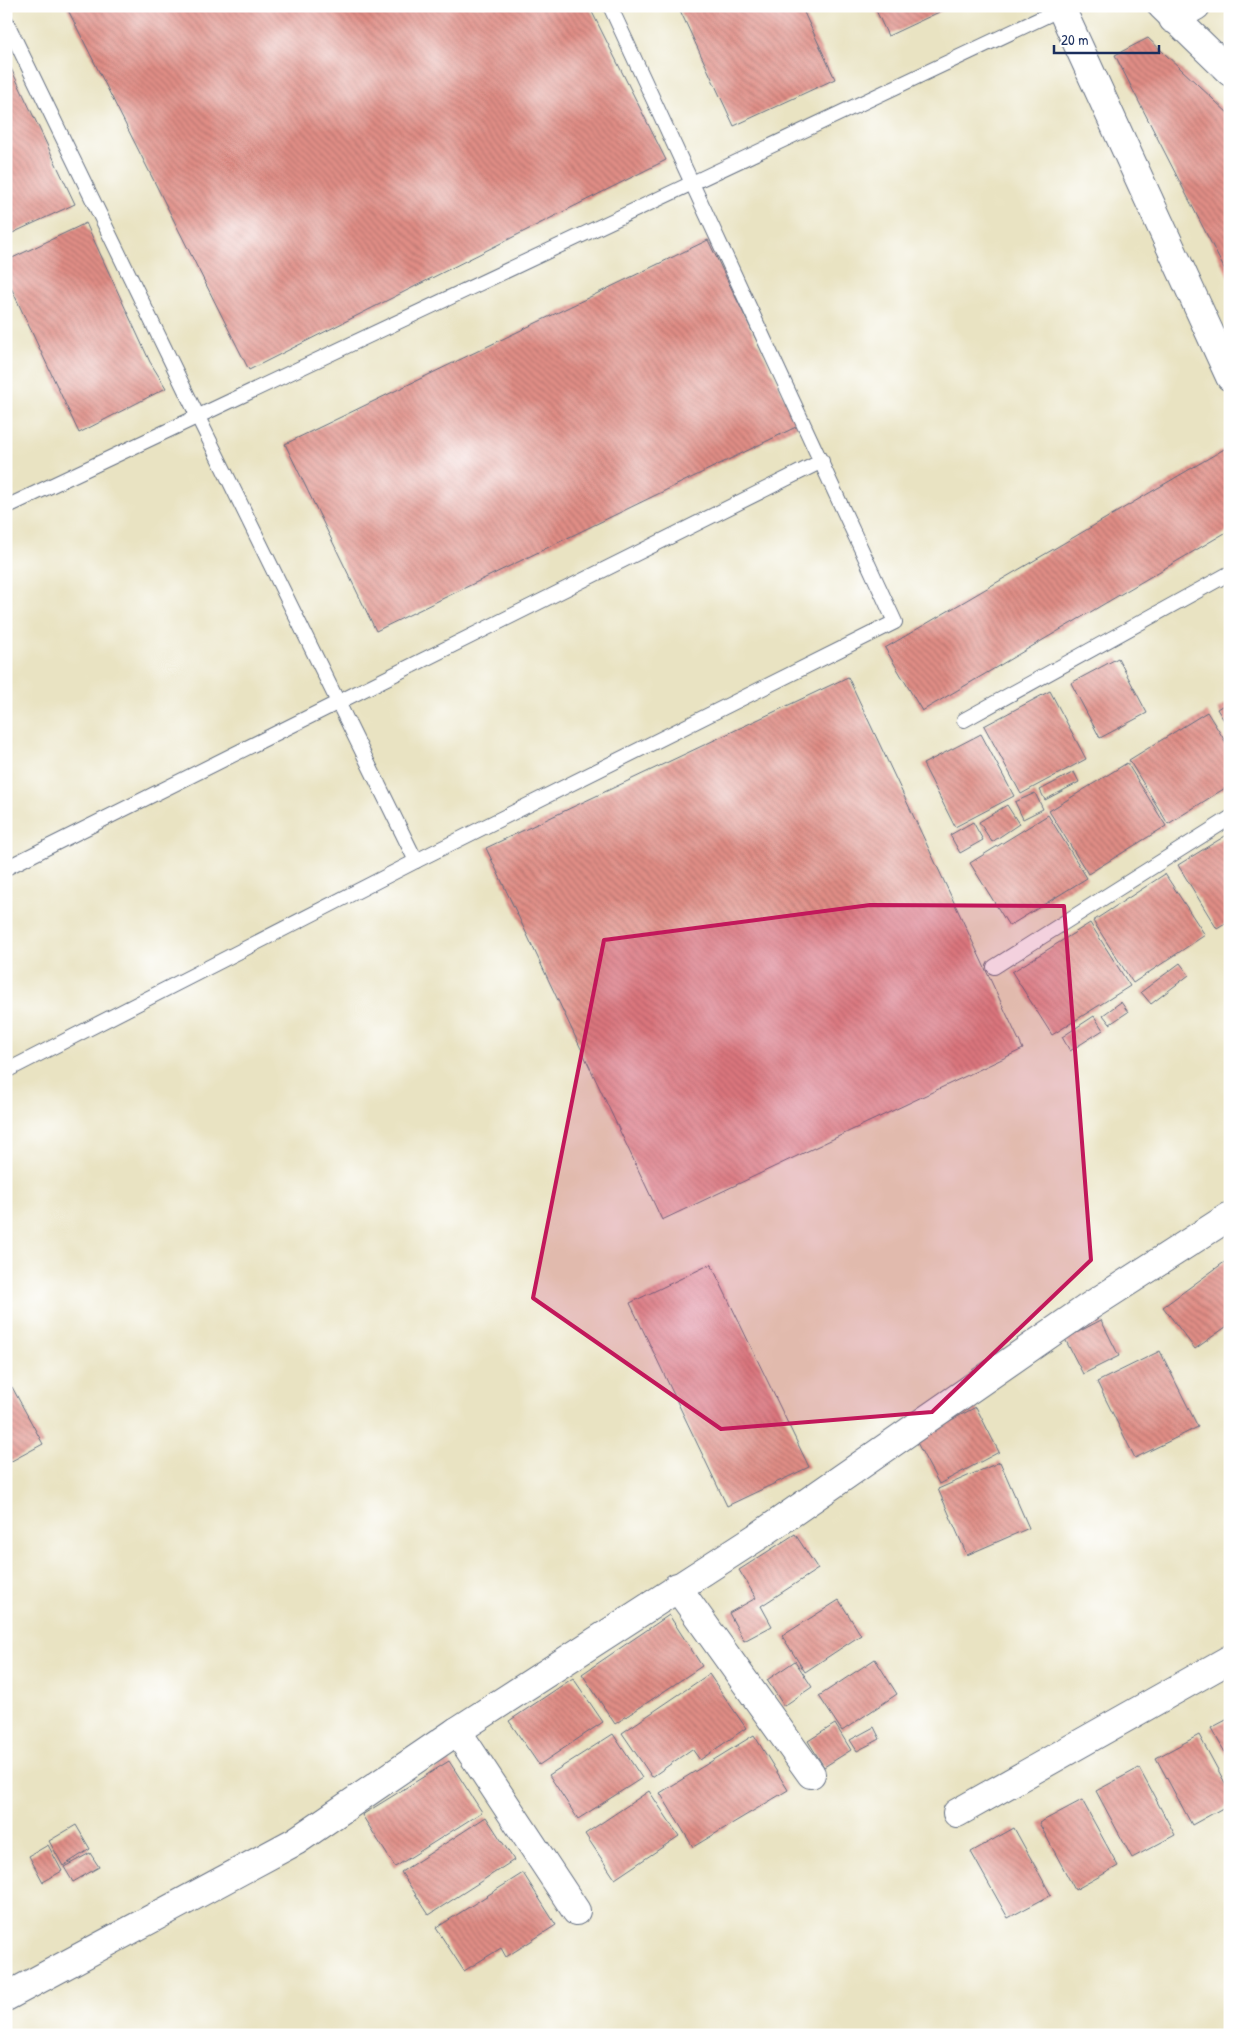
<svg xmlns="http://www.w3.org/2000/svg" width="1236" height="2041" font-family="'Patrick Hand',sans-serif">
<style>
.building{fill:url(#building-back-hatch)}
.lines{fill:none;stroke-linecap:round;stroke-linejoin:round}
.service-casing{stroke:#636e81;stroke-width:16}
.minor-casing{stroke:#636e81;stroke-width:30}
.tertiary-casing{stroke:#636e81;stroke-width:30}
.service{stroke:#fff;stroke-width:14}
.minor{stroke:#fff;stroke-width:28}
.tertiary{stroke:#fff;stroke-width:28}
.marked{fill:#c2185b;fill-opacity:0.2;stroke:#c2185b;stroke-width:4;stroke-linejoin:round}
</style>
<defs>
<pattern id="building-back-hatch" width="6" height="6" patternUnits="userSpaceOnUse" patternTransform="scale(1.25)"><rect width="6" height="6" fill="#e08d85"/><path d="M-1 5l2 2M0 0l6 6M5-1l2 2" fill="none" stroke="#b57470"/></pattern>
</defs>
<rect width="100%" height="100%" fill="#fff"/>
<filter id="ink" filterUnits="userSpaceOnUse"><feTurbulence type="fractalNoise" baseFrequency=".02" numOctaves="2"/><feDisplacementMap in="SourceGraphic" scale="10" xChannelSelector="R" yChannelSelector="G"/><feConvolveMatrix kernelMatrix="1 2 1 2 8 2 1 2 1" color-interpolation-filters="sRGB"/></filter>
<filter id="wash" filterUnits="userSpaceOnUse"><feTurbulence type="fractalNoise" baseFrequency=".0096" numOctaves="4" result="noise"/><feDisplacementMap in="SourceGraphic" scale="20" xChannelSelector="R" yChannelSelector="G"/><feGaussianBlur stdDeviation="1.12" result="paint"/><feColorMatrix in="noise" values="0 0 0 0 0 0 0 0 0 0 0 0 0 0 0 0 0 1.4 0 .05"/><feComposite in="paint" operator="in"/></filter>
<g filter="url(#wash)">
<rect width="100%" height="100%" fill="#e9e3c2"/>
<g id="blocks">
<!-- building -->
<g class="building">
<polygon points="66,6 589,6 666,160 249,370"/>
<polygon points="678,6 801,6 835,79 734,126"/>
<polygon points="874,6 952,6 888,36"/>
<polygon points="1148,38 1230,115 1230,280 1115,55"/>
<polygon points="6,58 75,204 6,236"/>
<polygon points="86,223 150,362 166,388 79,433 6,277 6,261"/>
<polygon points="708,240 798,426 376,631 285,444"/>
<polygon points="1226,448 1230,453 1230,530 922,711 885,648"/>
<polygon points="1118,658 1147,713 1100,738 1071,683"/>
<polygon points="848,677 1023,1049 662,1220 486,848"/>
<polygon points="1050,691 1086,759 1021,794 984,726"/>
<polygon points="1230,701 1230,730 1217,709"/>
<polygon points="1207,712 1230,749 1230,785 1168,824 1129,760"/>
<polygon points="981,734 1014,796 955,827 923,764"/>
<polygon points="1127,763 1166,826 1088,874 1049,811"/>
<polygon points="1074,772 1079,782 1045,800 1040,790"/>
<polygon points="1035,793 1043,809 1023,819 1015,802"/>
<polygon points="1007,805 1019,824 992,842 979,822"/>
<polygon points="1048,815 1087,878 1009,926 970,863"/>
<polygon points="973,822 983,840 960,853 950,835"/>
<polygon points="1230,833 1230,921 1217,929 1178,865"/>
<polygon points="1165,874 1205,935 1133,983 1093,921"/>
<polygon points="1090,923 1130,986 1052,1035 1012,972"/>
<polygon points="1180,963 1189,975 1151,1004 1141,992"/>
<polygon points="1121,1002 1128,1012 1110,1024 1103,1015"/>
<polygon points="1094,1016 1103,1030 1070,1051 1062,1037"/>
<polygon points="1230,1258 1230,1324 1195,1349 1163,1307"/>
<polygon points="711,1264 809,1467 727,1506 630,1303"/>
<polygon points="1101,1320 1119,1356 1083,1374 1065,1339"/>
<polygon points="1160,1351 1198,1427 1135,1458 1097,1382"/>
<polygon points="12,1387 43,1444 6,1464 6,1390"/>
<polygon points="976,1407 999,1452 939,1484 915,1439"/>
<polygon points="1000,1462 1029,1528 967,1555 938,1489"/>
<polygon points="795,1534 818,1569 761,1606 772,1626 744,1641 729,1613 756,1598 739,1570"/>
<polygon points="839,1600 861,1635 805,1672 782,1636"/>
<polygon points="669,1615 702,1666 615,1724 582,1674"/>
<polygon points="875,1659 897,1694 842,1731 819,1696"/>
<polygon points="795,1661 812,1687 784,1706 767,1680"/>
<polygon points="709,1674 746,1728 700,1760 692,1749 652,1777 622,1733"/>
<polygon points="573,1678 603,1722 539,1765 509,1721"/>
<polygon points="1230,1718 1230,1761 1211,1728"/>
<polygon points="835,1724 851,1750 824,1767 808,1741"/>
<polygon points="874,1727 880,1739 857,1751 850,1740"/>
<polygon points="613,1734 642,1778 578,1819 549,1775"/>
<polygon points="754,1735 788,1790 693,1847 660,1793"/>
<polygon points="1199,1735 1230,1792 1230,1804 1192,1825 1156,1758"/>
<polygon points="449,1761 482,1812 395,1867 362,1815"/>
<polygon points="1139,1768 1175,1835 1132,1858 1096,1791"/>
<polygon points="649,1791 679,1836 615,1879 585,1834"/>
<polygon points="1082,1800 1118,1866 1075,1890 1039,1823"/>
<polygon points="486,1817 514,1860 429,1915 401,1872"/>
<polygon points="76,1825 90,1849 63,1866 49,1841"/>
<polygon points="1014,1828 1051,1895 1008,1918 971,1852"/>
<polygon points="48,1845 62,1871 43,1882 29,1856"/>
<polygon points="90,1853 99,1867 73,1882 64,1867"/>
<polygon points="523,1873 556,1925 506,1957 501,1948 464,1971 436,1928"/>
</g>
</g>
</g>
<g filter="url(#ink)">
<use href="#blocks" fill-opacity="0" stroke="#636e81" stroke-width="1"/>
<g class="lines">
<defs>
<g id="service">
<polyline points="6,21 198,417 416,861"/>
<polyline points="6,507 1065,7"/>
<polyline points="964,720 1230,573"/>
<polyline points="6,868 822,461"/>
<polyline points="994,967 1230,818"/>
<polyline points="6,1071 416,861 895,622 610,6"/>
</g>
<g id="minor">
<polyline points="1061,8 1230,377"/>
<polyline points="1173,19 1196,6"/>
<polyline points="677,1587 811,1774"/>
<polyline points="457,1731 576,1911"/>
<polyline points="957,1813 1230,1659"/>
<polyline points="6,1997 296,1841 457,1731 760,1535 1087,1308 1230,1216"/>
</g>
<polyline id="tertiary" points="1162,6 1230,72"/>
</defs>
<!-- service casing -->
<use href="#service" class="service-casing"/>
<!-- minor casing -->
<use href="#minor" class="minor-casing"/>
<!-- tertiary casing -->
<use href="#tertiary" class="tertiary-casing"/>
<!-- service -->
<use href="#service" class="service"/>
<!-- minor -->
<use href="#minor" class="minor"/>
<!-- tertiary -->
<use href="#tertiary" class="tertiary"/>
</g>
</g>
<!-- marked area -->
<path class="marked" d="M 870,905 L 1064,906 L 1091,1260 L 932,1412 L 721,1429 L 533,1298 L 604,940 Z"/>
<!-- margin -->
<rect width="1236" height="2041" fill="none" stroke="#fff" stroke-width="25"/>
<!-- scale -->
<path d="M1054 45v8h105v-8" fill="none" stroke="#1b2f5e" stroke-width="2.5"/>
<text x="1061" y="45" font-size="15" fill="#1b2f5e" stroke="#ffffff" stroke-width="4" paint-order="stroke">20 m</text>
</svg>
